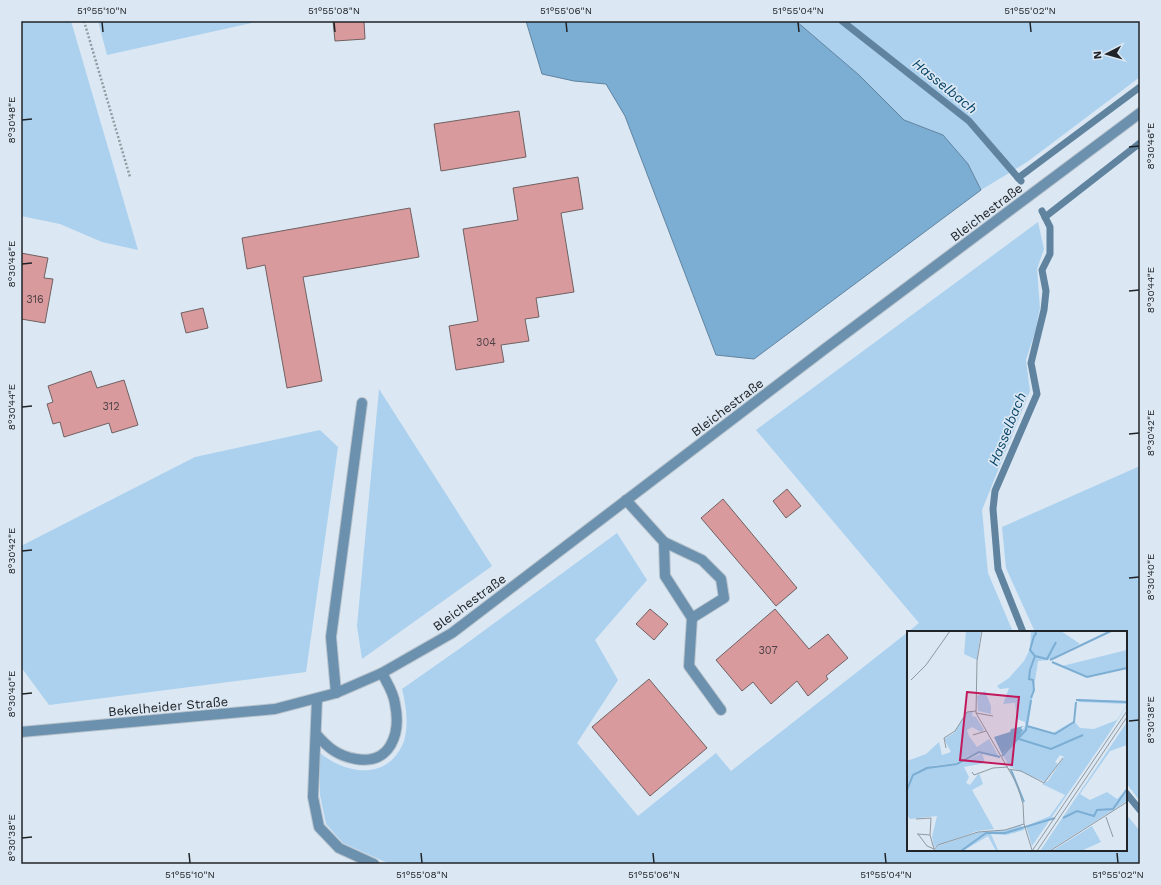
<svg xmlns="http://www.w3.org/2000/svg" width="1161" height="885" font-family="'Work Sans',sans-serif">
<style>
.green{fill:#abd1ef}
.water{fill:#7cadd3;stroke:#6084a0}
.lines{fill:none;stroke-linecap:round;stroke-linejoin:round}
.stream{stroke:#6084a0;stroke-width:7}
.building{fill:#d99a9e;stroke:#706162}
.service-casing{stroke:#b9c4ce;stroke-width:12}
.tertiary-casing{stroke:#b9c4ce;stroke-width:12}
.path{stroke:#929ba3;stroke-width:2.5;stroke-dasharray:2 2;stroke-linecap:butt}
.service{stroke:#6b91ae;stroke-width:10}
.tertiary{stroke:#6b91ae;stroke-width:10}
.ticks{fill:none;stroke:#202428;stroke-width:1.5}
.labels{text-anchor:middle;stroke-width:3.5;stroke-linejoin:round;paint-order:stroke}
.number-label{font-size:11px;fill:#4e4246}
.street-label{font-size:13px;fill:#202428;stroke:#dbe7f2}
.water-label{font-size:14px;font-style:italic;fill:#074569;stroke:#dbe7f2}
.inset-river{fill:none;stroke:#7cadd3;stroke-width:2}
.inset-road{fill:none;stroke:#9099a1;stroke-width:1}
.view{fill:#c2185b;fill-opacity:0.15;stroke:#c2185b;stroke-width:2}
.inset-edge{fill:none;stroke:#202428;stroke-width:2}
.neatline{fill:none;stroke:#202428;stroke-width:1.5}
.ticks-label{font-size:10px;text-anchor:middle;fill:#202428}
</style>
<rect width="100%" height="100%" fill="#dbe7f2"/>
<!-- green -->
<g class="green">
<polygon points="21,21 71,21 138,250 102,242 60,224 21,216"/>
<polygon points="98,21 260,21 107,55"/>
<polygon points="796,21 1140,21 1140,77 1027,162 981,190 968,164 943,135 904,120 859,75"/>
<polygon points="1038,222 1044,249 1037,269 1040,308 1035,332 1026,360 1030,391 982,510 988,573 1013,632 908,632 919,623 756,430"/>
<polygon points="379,389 492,566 362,659 357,626"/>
<polygon points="320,430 338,447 306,672 49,705 21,667 21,546 195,457"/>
<polygon points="1140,466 1140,801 1126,783 1126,632 1035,632 1006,568 1002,527"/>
<path d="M 617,533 L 647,580 L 595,640 L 618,680 L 577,743 L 638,816 L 716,753 L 731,771 L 908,632 L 908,850 L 1126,850 L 1126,814 L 1140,831 L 1140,864 L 390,864 L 343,843 L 326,824 L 320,795 L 320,753 C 347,775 389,781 404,741 C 409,725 406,705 402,689 L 459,649 Z"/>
</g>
<!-- water -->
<polygon class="water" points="526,21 796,21 859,75 904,120 943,135 968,164 981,190 754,359 716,355 625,116 606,84 574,81 542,74"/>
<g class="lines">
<!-- stream -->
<g class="stream">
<polyline points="842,21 969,121 1021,181"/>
<polyline points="1018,178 1140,87"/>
<polyline points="1045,217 1140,143"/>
<polyline points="1023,632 998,569 993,509 995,491 1037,394 1031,363 1044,310 1046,291 1042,270 1050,254 1050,227 1042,211"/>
<polyline points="1126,793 1140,810"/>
</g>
</g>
<!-- building -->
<g class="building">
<polygon points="333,21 364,21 365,39 335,41"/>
<polygon points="519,111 526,157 441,171 434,124"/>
<polygon points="578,177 583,209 561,213 574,292 536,298 539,317 525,319 529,341 501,345 504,362 456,370 449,326 478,321 463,229 518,220 513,188"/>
<polygon points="410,208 419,257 303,277 322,381 287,388 265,265 247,269 242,238"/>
<polygon points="21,253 48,258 44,278 53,279 45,323 21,319"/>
<polygon points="203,308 208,328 186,333 181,313"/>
<polygon points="91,371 97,388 124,380 138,425 112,433 109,423 64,437 60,422 53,424 47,404 53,402 48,386"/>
<polygon points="787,489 801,506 786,518 773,501"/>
<polygon points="723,499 797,588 776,606 701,518"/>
<polygon points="650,609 668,624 654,640 636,624"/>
<polygon points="775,609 809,649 828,634 848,658 826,676 828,679 808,696 797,681 771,704 753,682 742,691 716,660"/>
<polygon points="649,679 707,748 650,796 592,727"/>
</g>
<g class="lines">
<defs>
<g id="service">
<polyline points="626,500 664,542 665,576 692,618 689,666 721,710"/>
<polyline points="664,542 702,560 721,579 724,598 692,618"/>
<polyline points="336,693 331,637 362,403"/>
<polyline points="317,699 313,797 319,827 339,848 374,864"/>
<path d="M 316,734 C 328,748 338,756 356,759 C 391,765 401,733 395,704 C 394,693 387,683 382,673"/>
</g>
<polyline id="tertiary" points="21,732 275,709 336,693 382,673 452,633 826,348 1140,113"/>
</defs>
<!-- service casing -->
<use href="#service" class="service-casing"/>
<!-- tertiary casing -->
<use href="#tertiary" class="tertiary-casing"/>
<!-- path -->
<polyline class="path" points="84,21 130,177"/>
<!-- service -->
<use href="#service" class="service"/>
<!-- tertiary -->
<use href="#tertiary" class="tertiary"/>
</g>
<!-- ticks -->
<path class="ticks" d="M 102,22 L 103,32M 334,22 L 335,32M 566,22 L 567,32M 798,22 L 799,32M 1030,22 L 1031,32M 22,120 L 32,119M 1129,147 L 1139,146M 22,264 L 32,263M 1129,291 L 1139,290M 22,407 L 32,406M 1129,434 L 1139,433M 22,551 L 32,550M 1129,578 L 1139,577M 22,694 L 32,693M 1129,721 L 1139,720M 22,838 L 32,837M 189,853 L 190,863M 421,853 L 422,863M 653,853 L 654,863M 885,853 L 886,863M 1117,853 L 1118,863"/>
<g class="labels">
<!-- number labels -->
<g class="number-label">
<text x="35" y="303">316</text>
<text x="486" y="346">304</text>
<text x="111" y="410">312</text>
<text x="768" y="654">307</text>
</g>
<!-- street labels -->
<g class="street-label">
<text transform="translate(986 212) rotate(-37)" y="5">Bleichestraße</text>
<text transform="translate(727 407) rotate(-37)" y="5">Bleichestraße</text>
<text transform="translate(469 602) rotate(-36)" y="5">Bleichestraße</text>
<text transform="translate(168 706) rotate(-5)" y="5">Bekelheider Straße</text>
</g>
<!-- water labels -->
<g class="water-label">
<text transform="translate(945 86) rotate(39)" y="5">Hasselbach</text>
<text transform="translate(1007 429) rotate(-68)" y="5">Hasselbach</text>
</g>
</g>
<!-- overview -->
<g transform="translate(907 631)">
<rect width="220" height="220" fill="#dbe7f2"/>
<path d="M 59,0 L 74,0 L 70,29 L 57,23 ZM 124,0 L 154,0 L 173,13 L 141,29 L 131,30 L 121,95 L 146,102 L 167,90 L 173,97 L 187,98 L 210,89 L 220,73 L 172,71 L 171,68 L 220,70 L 220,74 L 201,104 L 125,215 L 119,195 L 143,185 L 158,164 L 135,153 L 141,150 L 157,126 L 153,124 L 148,131 L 151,133 L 138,151 L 103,136 L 95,123 L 111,108 L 118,95 L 118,91 L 110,88 L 108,72 L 117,71 L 96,73 L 102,57 L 93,58 L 90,55 L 102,47 L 117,30 L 123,18 ZM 220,19 L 220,37 L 181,46 L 155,35 ZM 78,60 L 84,75 L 84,83 L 71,80 L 70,65 ZM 66,80 L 65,85 L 69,86 L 77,99 L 74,101 L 65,96 L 60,99 L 62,105 L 70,116 L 82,108 L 92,126 L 72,121 L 59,126 L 50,132 L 23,135 L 50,134 L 75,122 L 78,132 L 57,136 L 62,146 L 59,152 L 63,154 L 72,142 L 76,153 L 65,159 L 87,198 L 70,200 L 27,216 L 25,206 L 30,185 L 3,188 L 0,184 L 0,130 L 19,123 L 32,111 L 35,124 L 44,121 L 37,108 L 47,102 L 60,81 ZM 220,91 L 220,114 L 203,120 L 173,163 L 183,169 L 200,161 L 210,168 L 220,159 L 220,170 L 142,220 L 133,220 ZM 114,194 L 117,199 L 99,204 L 84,203 L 91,219 L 89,220 L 81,205 L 56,220 L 26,220 L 31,215 L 71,201 L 98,199 ZM 185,195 L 194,211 L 174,220 L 145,220 Z" fill="#abd1ef"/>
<path d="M 117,95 L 114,97 L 116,99 L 111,108 L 95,123 L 87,106 L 103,101 L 104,98 Z" fill="#7cadd3"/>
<path class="inset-river" d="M 128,25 L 140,28 L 149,11M 143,29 L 204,0M 145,31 L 180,46 L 220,37M 124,67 L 127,59 L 126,49 L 122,48 L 123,39 L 128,25 L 123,19 L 127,5 L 129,3 L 128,0M 169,69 L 220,71M 120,95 L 148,103 L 167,91 L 169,71M 112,108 L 144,118 L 176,104M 95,125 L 119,99 L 124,69M 104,139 L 117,171M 0,159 L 6,144 L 20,137 L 50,133 L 72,121 L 93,126M 156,187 L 170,180 L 187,185 L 190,179 L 206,178 L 220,158M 54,220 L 79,202 L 98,202 L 148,187"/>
<path class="inset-road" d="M 75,0 L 70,30 L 69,82 L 110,153 L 116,173 L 117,193 L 125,219M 4,49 L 19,34 L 43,0M 69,82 L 86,85M 66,104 L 79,100M 39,117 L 37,107 L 48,100 L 60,81 L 69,80M 101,138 L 114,140 L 137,152 L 156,127M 65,141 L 67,144 L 86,137 L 101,136M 199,186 L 206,206M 9,188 L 24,187 L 23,204M 10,203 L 23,204 L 27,218M 11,203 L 20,215 L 27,218M 26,220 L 31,214 L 71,201 L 98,199 L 117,193M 125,220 L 220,80M 130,220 L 220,86M 143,220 L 220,171"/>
<path class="view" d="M 60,61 L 112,66 L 105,134 L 53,129 Z"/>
<rect width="220" height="220" class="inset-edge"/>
</g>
<!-- border -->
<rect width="1161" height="885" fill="none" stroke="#dbe7f2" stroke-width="44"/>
<!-- north arrow -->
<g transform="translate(1107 54) rotate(264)" stroke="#dbe7f2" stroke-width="3" paint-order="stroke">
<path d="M0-3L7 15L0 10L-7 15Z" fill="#202428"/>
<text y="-6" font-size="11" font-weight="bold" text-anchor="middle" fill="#202428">N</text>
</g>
<rect x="22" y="22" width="1117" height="841" class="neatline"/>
<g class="ticks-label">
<text x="102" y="14">51°55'10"N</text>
<text x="334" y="14">51°55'08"N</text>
<text x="566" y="14">51°55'06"N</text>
<text x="798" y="14">51°55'04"N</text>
<text x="1030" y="14">51°55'02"N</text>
<text transform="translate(11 120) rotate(-90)" y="4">8°30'48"E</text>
<text transform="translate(1150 146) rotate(-90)" y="4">8°30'46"E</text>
<text transform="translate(11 264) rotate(-90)" y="4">8°30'46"E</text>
<text transform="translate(1150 290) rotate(-90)" y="4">8°30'44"E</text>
<text transform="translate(11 407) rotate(-90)" y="4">8°30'44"E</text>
<text transform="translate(1150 433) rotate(-90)" y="4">8°30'42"E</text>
<text transform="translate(11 551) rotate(-90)" y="4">8°30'42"E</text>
<text transform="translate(1150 577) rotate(-90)" y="4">8°30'40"E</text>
<text transform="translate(11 694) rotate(-90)" y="4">8°30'40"E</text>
<text transform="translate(1150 720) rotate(-90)" y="4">8°30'38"E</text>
<text transform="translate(11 838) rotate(-90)" y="4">8°30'38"E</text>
<text x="190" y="878">51°55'10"N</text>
<text x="422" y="878">51°55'08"N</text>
<text x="654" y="878">51°55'06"N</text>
<text x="886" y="878">51°55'04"N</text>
<text x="1118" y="878">51°55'02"N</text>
</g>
</svg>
